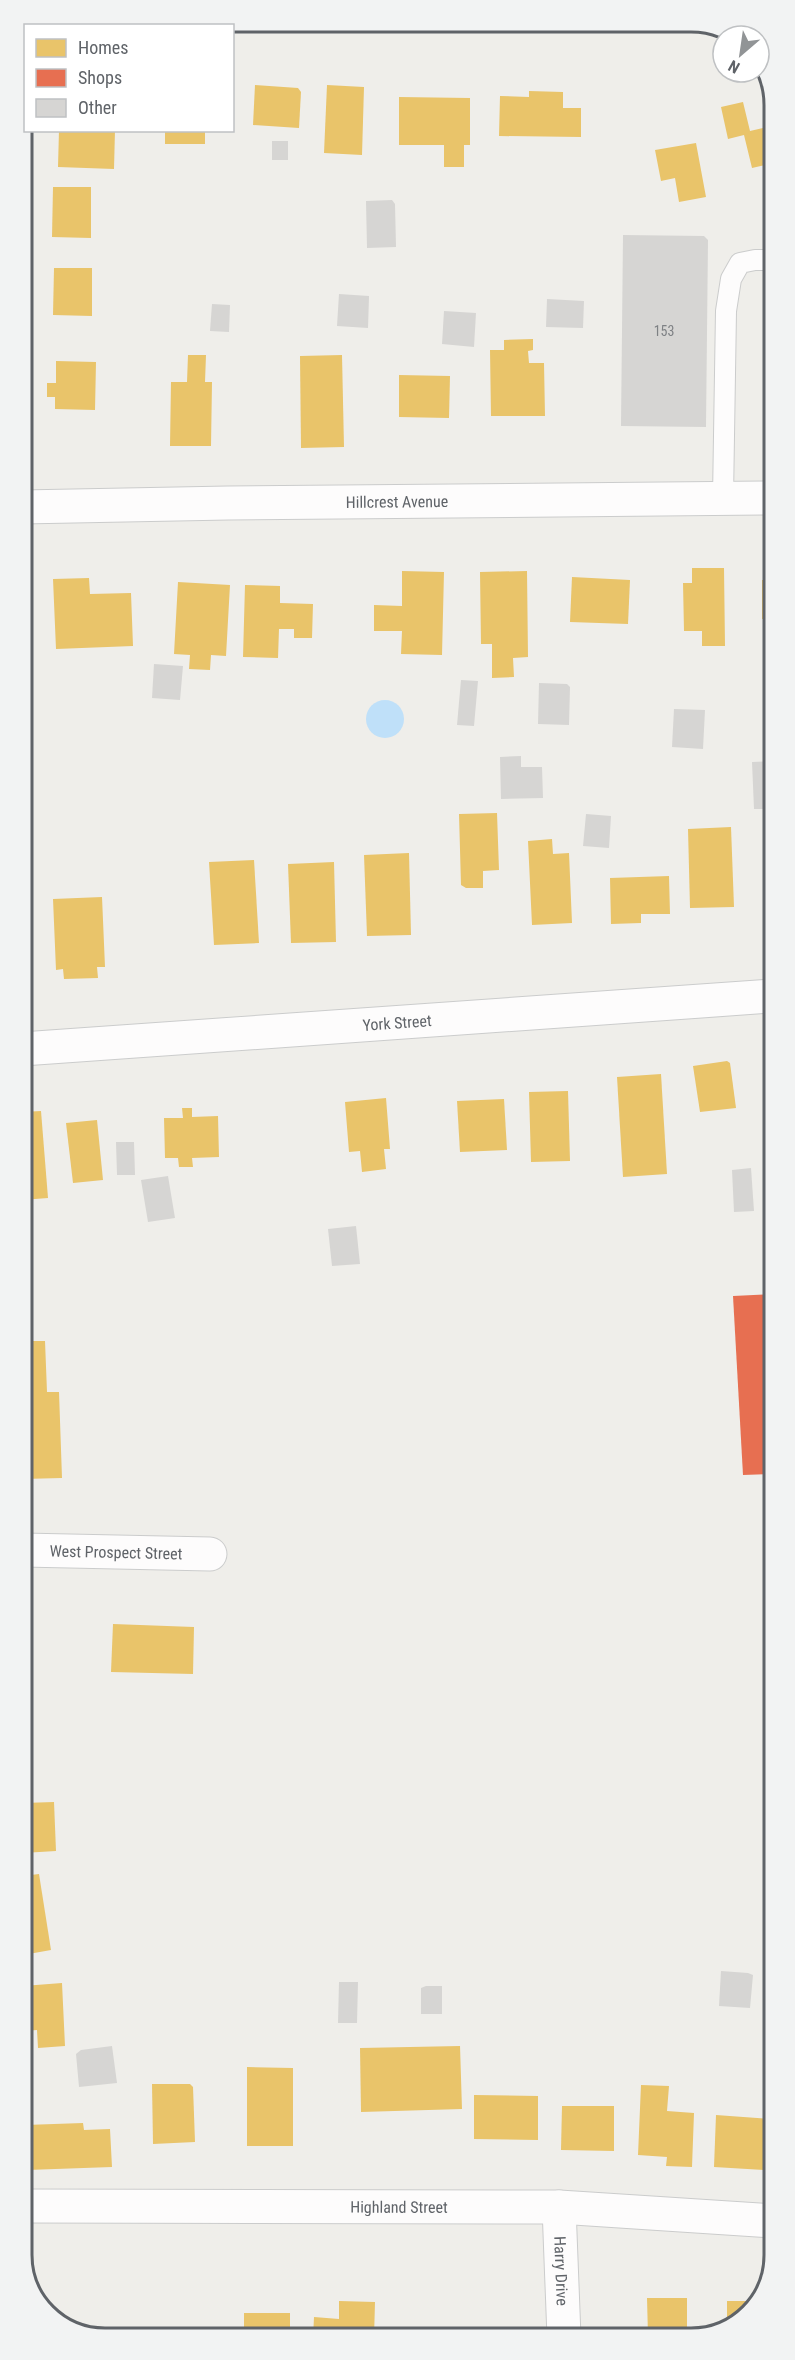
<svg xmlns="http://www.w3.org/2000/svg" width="795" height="2360" font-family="'Roboto Condensed',sans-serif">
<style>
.water{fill:#bfe0f9}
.homes{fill:#e9c46a}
.shops{fill:#e76f51}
.building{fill:#d6d5d3}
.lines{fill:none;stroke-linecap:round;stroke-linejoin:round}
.service-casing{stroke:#cbcccc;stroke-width:22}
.minor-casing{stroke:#cbcccc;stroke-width:35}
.service{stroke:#fdfcfc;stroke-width:20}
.minor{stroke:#fdfcfc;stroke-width:33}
.labels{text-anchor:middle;stroke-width:6;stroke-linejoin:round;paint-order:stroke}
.number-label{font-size:14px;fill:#7e8184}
.street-label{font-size:16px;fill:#5f6368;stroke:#fff}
.rim{fill:none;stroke:#5f6368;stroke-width:3}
</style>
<rect width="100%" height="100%" fill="#efeeea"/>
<!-- water -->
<circle class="water" cx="385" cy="719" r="19"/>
<!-- homes -->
<g class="homes">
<polygon points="255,85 298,88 301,92 299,128 253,125"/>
<polygon points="327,85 364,87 362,155 324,153"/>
<polygon points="529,91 563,92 563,108 581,108 581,137 499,136 500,96 529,97"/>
<polygon points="399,97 470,98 470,145 464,145 464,167 444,167 444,145 399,145"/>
<polygon points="743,102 750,131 771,126 771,188 765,165 752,168 744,135 728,139 721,107"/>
<polygon points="59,130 115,130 114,169 58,167"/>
<rect x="165" y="130" width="40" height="14"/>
<polygon points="696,143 706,197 679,202 675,178 661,181 655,150"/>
<polygon points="53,187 91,187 91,238 52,237"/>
<polygon points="54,268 92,268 92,316 53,315"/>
<polygon points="533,339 533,350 528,351 529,363 544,363 545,416 491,416 490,350 504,350 504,340"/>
<polygon points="188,355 206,355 205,382 212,382 211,446 170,446 171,382 187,382"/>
<polygon points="342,355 344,447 301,448 300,356"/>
<polygon points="56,361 96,362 95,410 55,409 55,397 47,397 47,383 56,383"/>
<polygon points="399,375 450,376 449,418 399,417"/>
<polygon points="692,568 724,568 725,646 702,646 702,631 684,631 683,583 692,583"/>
<polygon points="402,571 444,572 442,655 401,654 402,631 374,631 374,605 402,606"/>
<polygon points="527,571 528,657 513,658 514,677 492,678 492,644 481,644 480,572"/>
<polygon points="572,577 630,580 628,624 570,622"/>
<polygon points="89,578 90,594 131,593 133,646 56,649 53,579"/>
<rect x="762" y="580" width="10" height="39"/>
<polygon points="178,582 230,585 226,656 211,655 210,670 189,669 190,655 174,654"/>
<polygon points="245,585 280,586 280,603 313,604 312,638 294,638 294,629 279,629 278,658 243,657"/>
<polygon points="497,813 499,870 483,871 483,888 466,888 461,885 459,814"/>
<polygon points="731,827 734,907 690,908 688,829"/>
<polygon points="552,839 553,854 569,853 572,923 532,925 528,841"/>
<polygon points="409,853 411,935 367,936 364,855"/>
<polygon points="254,860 259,943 214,945 209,862"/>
<polygon points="334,862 336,942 291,943 288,864"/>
<polygon points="669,876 670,914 641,914 641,923 611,924 610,878"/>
<polygon points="102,897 105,967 97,967 98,978 64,979 63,969 56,970 53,899"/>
<polygon points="727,1061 730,1063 736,1108 700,1112 693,1066"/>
<polygon points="661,1074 667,1174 623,1177 617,1077"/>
<polygon points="568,1091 570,1161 531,1162 529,1092"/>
<polygon points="386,1098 390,1149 384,1149 386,1169 362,1172 360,1151 349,1152 345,1102"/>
<polygon points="504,1099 507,1150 460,1152 457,1101"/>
<polygon points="182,1108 192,1108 192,1117 218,1116 219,1157 192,1158 193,1167 179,1167 178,1158 165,1158 164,1118 183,1118"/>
<polygon points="41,1111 48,1198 22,1200 22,1112"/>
<polygon points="97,1120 103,1180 73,1183 66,1123"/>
<polygon points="23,1341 45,1341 47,1392 59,1392 62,1478 23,1479"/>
<polygon points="113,1624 194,1627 193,1674 111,1672"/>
<polygon points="54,1802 56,1851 23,1853 23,1803"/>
<polygon points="39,1874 51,1950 23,1955 23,1876"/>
<polygon points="62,1983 65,2046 38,2048 37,2030 23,2031 23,1986"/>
<polygon points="460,2046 462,2109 361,2112 360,2048"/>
<polygon points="247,2067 293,2068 293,2146 247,2146"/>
<polygon points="152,2084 190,2084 193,2087 195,2142 153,2144"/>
<polygon points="641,2085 669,2086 667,2111 694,2113 692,2167 666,2166 667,2157 638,2155"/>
<polygon points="474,2095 538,2096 538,2140 474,2139"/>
<polygon points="562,2106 614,2106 614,2151 561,2150"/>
<polygon points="716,2115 769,2119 766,2170 714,2167"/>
<polygon points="83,2123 84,2130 110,2129 112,2167 27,2170 25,2125"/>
<polygon points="647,2298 687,2298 687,2336 648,2336"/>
<polygon points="339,2301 375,2302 374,2338 313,2338 314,2317 339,2319"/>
<polygon points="727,2301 758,2301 756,2307 727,2326"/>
<rect x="244" y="2313" width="46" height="25"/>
</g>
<!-- shops -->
<polygon class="shops" points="773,1294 773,1474 743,1475 733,1296"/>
<!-- building -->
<g class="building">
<rect x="272" y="141" width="16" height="19"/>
<polygon points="392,200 395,204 396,247 367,248 366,201"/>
<polygon points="623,235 704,236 708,240 706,427 621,426"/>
<polygon points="339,294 369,296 368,328 337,326"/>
<polygon points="547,299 584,301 583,328 546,327"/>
<polygon points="212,304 230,305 229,332 210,331"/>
<polygon points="444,311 476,313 474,347 442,344"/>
<polygon points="154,664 183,666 180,700 152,698"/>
<polygon points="461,680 478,681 474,726 457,725"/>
<polygon points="539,683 567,684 570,687 569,725 538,724"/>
<polygon points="674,709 705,710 703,749 672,747"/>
<polygon points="521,756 521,767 542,767 543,798 501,799 500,757"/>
<polygon points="772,761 772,809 754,809 752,762"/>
<polygon points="586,814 611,816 609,848 583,846"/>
<polygon points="116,1142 134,1142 135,1175 117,1175"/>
<polygon points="751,1168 754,1211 734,1212 732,1170"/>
<polygon points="168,1176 175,1218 148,1222 141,1180"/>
<polygon points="356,1226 360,1264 332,1266 328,1229"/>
<polygon points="721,1971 748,1973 753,1975 750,2008 719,2006"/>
<polygon points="339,1982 358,1982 357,2023 338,2023"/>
<polygon points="426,1986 442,1986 442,2014 421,2014 421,1988"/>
<polygon points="112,2046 117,2083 79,2087 76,2054 81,2050"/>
</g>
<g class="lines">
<defs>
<polyline id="service" points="723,498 726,311 731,279 740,263 755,260 771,260"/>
<g id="minor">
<path id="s1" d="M 22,507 L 228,503 L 772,498"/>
<path id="s2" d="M 22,1049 L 772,996"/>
<path id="s3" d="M 23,1550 L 210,1554"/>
<path id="s4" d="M 24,2206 L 559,2207 L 774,2221"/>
<path id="s5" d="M 559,2207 L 564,2337"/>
</g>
</defs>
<!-- service casing -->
<use href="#service" class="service-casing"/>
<!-- minor casing -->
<use href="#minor" class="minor-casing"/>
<!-- service -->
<use href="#service" class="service"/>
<!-- minor -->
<use href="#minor" class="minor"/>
</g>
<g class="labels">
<!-- number labels -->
<g class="number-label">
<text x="664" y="336">153</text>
</g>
<!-- street labels -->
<g class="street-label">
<text dy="6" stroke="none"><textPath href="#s1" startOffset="375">Hillcrest Avenue</textPath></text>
<text dy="6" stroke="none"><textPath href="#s2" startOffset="376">York Street</textPath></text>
<text dy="6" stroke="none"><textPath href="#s3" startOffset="93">West Prospect Street</textPath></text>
<text dy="6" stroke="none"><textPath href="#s4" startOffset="375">Highland Street</textPath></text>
<text dy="6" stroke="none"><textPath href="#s5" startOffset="64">Harry Drive</textPath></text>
</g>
</g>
<!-- crop -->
<path d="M0 0H795V2360H0ZM105 32H691A73 73 0 0 1 764 105V2255A73 73 0 0 1 691 2328H105A73 73 0 0 1 32 2255V105A73 73 0 0 1 105 32Z" fill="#f2f3f3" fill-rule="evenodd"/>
<path class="rim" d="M105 32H691A73 73 0 0 1 764 105V2255A73 73 0 0 1 691 2328H105A73 73 0 0 1 32 2255V105A73 73 0 0 1 105 32Z"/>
<!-- legend -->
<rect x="24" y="24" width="210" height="108" fill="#ffffff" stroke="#bfc1c3" stroke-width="1.5"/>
<rect x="36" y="39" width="30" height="18" fill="#e9c46a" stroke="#bfc1c3" stroke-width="1.5"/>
<text x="78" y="54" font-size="18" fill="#5f6368">Homes</text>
<rect x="36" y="69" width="30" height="18" fill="#e76f51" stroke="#bfc1c3" stroke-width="1.5"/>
<text x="78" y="84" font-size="18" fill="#5f6368">Shops</text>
<rect x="36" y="99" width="30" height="18" fill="#d6d5d3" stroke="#bfc1c3" stroke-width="1.5"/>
<text x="78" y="114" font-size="18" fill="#5f6368">Other</text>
<!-- north arrow -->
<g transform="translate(741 54) rotate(209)"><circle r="28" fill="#ffffff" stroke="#bfc1c3" stroke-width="1.5"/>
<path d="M0-4.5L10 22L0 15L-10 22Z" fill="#919496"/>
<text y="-9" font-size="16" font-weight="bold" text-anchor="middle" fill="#5f6368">N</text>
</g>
</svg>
